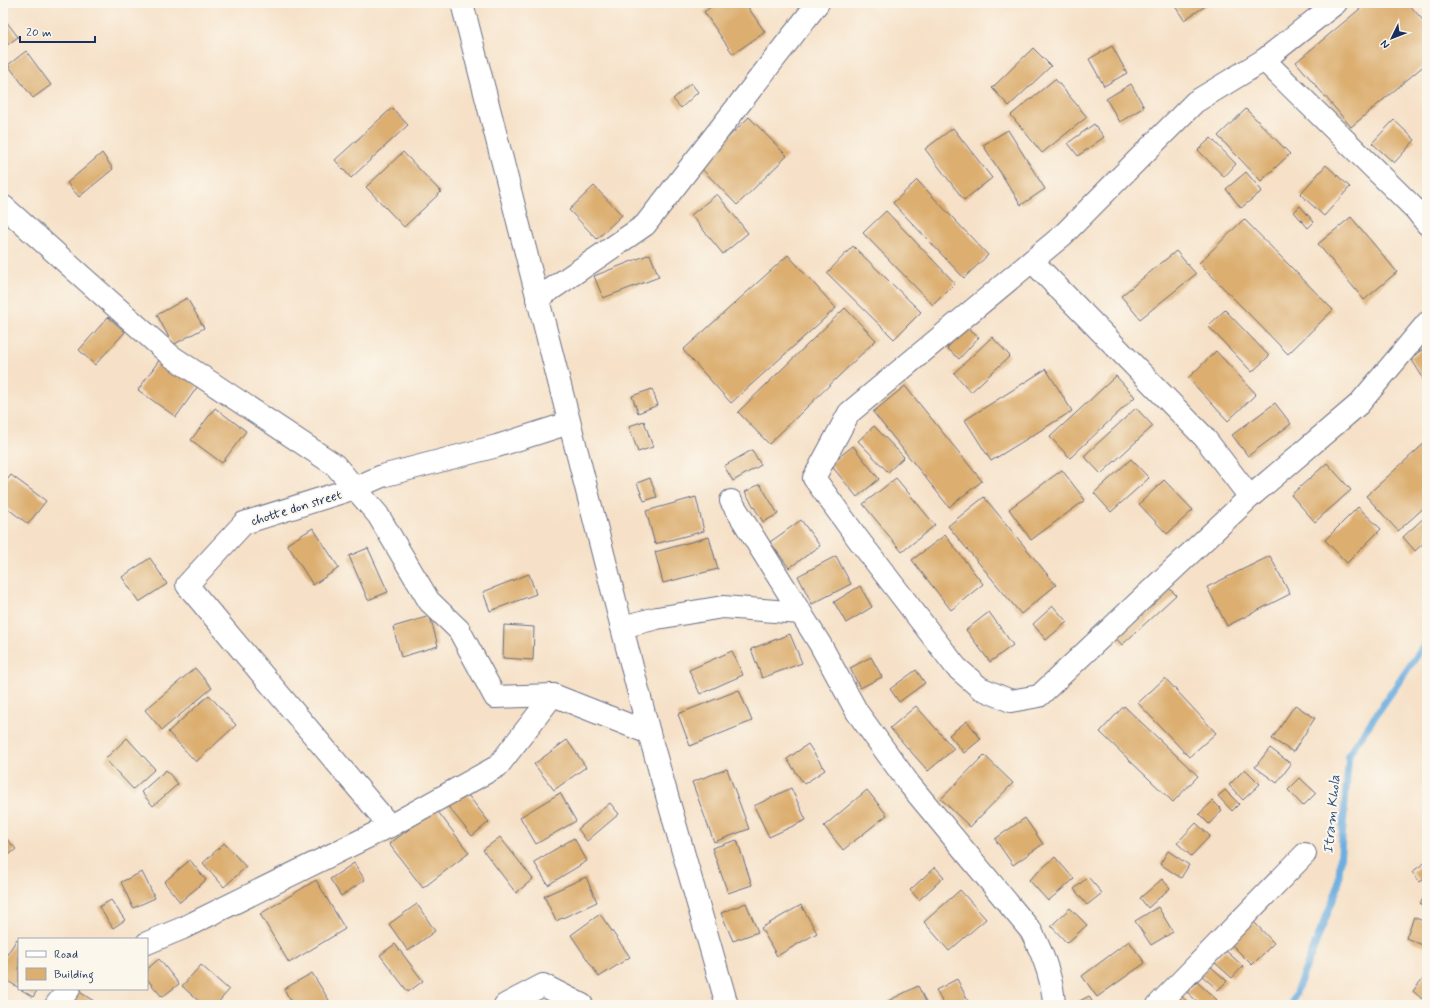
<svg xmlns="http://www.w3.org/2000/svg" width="1430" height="1008" font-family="Mynerve,sans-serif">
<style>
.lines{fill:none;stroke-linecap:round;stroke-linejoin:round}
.stream{stroke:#6caee0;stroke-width:7}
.building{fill:#dcae70}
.minor-casing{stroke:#686d83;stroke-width:24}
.tertiary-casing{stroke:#686d83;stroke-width:24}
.minor{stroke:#fff;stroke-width:22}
.tertiary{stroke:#fff;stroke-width:22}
.labels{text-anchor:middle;stroke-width:4;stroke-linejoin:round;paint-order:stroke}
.street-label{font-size:13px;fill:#1b2f5e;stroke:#fbf7ec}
.water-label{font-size:14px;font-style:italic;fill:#335585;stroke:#fbf7ec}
</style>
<rect width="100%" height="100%" fill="#fbf7ec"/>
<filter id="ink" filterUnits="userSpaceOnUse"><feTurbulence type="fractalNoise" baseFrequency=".025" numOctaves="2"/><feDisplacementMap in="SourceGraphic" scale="8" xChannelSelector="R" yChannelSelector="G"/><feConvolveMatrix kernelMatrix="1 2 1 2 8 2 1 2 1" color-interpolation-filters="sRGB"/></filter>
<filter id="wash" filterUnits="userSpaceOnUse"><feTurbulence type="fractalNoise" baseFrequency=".012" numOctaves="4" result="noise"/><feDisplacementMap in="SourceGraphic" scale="16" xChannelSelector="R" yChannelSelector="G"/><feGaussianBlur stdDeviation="0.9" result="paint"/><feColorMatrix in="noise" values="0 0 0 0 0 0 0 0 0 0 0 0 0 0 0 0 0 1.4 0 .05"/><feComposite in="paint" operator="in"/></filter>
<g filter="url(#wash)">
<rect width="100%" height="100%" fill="#f6e1c8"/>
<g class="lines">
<!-- stream -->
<polyline class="stream" points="1291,1005 1338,887 1349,754 1427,641"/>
</g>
<g id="blocks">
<!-- building -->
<g class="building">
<polygon points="716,3 745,3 765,32 733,54 704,12"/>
<polygon points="1173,3 1210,3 1184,20"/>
<polygon points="1367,3 1408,3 1427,25 1427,63 1351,127 1296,62"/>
<polygon points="3,17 18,37 3,48"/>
<polygon points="1112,46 1127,73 1104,86 1089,59"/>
<polygon points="1033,48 1051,66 1009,106 992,88"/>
<polygon points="26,51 51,85 33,98 8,65"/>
<polygon points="1055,79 1087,117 1042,153 1011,115"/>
<polygon points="691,83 698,92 681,108 673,99"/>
<polygon points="1131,84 1144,107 1120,122 1106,99"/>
<polygon points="392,108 408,125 351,178 335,160"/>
<polygon points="1246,109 1290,154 1261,181 1218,136"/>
<polygon points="749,117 787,156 737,205 699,166"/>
<polygon points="1394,120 1415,140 1394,163 1372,143"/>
<polygon points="1094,124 1104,137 1078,156 1068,143"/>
<polygon points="953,128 992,178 964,200 925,149"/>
<polygon points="1008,130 1045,189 1021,205 983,145"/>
<polygon points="1211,138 1236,164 1224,177 1198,150"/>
<polygon points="403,152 441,192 404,227 366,187"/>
<polygon points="102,153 113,169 79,197 67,183"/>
<polygon points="1326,165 1350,187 1324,216 1300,194"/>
<polygon points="1246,172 1262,191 1241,208 1226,189"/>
<polygon points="917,180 988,255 964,278 893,203"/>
<polygon points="594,186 622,215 597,239 569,210"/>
<polygon points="717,194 748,233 723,254 691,215"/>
<polygon points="1300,206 1314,222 1308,228 1294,212"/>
<polygon points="886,211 955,283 933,305 863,233"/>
<polygon points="1351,217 1397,272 1364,300 1318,244"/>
<polygon points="1244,219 1333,310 1288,354 1199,263"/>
<polygon points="853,246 921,312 894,339 827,273"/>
<polygon points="1176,251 1196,274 1140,319 1121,296"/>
<polygon points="650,254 659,277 603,298 594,276"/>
<polygon points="788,255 836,308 731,403 683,350"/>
<polygon points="187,298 204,328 173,345 157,315"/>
<polygon points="845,308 876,340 769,444 738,412"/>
<polygon points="1225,310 1269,356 1252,372 1208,326"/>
<polygon points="108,317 125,332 95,365 79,350"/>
<polygon points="966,326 979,337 959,359 947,348"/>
<polygon points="992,337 1010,356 971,392 954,373"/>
<polygon points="1427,347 1427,379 1425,381 1410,357"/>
<polygon points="1216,351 1256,394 1228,421 1188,378"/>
<polygon points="160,359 198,386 176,417 138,390"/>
<polygon points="1046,369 1072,411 991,461 965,420"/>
<polygon points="1116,376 1135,397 1070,458 1050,437"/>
<polygon points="905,386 982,481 949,507 873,412"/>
<polygon points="652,389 658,405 638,413 632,396"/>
<polygon points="1275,403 1291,424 1248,456 1232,435"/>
<polygon points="215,408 246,431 222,463 191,440"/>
<polygon points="1136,408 1153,426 1101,474 1084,456"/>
<polygon points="644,421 653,447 638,452 629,426"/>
<polygon points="874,426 904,457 888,472 858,441"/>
<polygon points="1427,441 1427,505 1398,531 1366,496"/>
<polygon points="853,446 879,479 857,497 830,464"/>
<polygon points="752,450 761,465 733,481 724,466"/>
<polygon points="1131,459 1149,478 1111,512 1094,493"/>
<polygon points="1327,463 1351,490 1315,522 1291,495"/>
<polygon points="1062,470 1085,500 1031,540 1009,509"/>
<polygon points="11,475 46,501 28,524 3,505 3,485"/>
<polygon points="650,478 657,497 644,501 637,483"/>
<polygon points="896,478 935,525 902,552 863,504"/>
<polygon points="1164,480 1193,510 1167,534 1139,504"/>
<polygon points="760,484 778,514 763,522 745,492"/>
<polygon points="696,497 704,531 655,544 646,511"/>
<polygon points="984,497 1056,585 1021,614 948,526"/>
<polygon points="1358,507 1381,529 1347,563 1325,540"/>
<polygon points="1427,515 1427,540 1415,551 1403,537"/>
<polygon points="801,520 820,546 789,568 770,542"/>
<polygon points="313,528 339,568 313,585 287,544"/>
<polygon points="945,535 983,584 951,610 912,560"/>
<polygon points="709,537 718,569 663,583 655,552"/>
<polygon points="368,548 388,592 368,600 349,556"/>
<polygon points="836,556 851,584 812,604 798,576"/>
<polygon points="1270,556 1290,594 1227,626 1207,587"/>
<polygon points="150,558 167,584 139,602 122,577"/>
<polygon points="529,574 536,594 490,611 483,592"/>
<polygon points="860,586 872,607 846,623 834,602"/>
<polygon points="1168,587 1176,595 1122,645 1114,636"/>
<polygon points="1053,606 1067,622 1046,640 1033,624"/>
<polygon points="989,612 1013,645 990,662 966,630"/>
<polygon points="430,616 438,646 401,657 393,627"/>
<polygon points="504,625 534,627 533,660 503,658"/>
<polygon points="790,634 802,663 762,678 751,649"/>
<polygon points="732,651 743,675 700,694 689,670"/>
<polygon points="871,657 882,677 860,688 850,668"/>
<polygon points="195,668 212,688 162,730 145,710"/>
<polygon points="916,670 925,683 899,702 890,689"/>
<polygon points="1165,678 1216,733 1189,757 1138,703"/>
<polygon points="739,690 752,721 690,746 678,714"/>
<polygon points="209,695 236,725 196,762 168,732"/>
<polygon points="1295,705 1315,718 1293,752 1272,739"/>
<polygon points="916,706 954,749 928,771 890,728"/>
<polygon points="1124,706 1198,776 1173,802 1100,732"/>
<polygon points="967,721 981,739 964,753 949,735"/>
<polygon points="127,738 155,769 133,789 105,759"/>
<polygon points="567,740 586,767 554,790 534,764"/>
<polygon points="808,744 825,770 804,784 787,759"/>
<polygon points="1270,748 1291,764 1277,783 1255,767"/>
<polygon points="984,755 1013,783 970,827 941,799"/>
<polygon points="727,769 749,829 714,842 692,782"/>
<polygon points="1245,769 1260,784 1243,800 1229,785"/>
<polygon points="166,770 178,784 153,806 141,792"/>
<polygon points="1300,778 1316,793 1303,806 1288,790"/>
<polygon points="791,788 806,820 769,837 754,806"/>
<polygon points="464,790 489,822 472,836 446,804"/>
<polygon points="867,790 887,815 843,850 824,826"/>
<polygon points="1225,790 1239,804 1232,811 1218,796"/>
<polygon points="560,793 576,821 536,844 520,817"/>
<polygon points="1213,801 1222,810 1209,824 1199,814"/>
<polygon points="610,803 619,814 587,841 578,829"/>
<polygon points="436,809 469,853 423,888 389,844"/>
<polygon points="1025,818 1043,844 1013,865 995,839"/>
<polygon points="1196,823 1210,836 1191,856 1177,843"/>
<polygon points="3,835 16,849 3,860"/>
<polygon points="500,837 533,879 516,893 483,850"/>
<polygon points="574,838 587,861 548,885 534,862"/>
<polygon points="737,840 752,885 728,893 712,848"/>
<polygon points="224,843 246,867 224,887 203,863"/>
<polygon points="1168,851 1189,865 1181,878 1160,864"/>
<polygon points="1055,857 1074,879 1048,901 1029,880"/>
<polygon points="190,860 206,880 180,902 164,882"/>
<polygon points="1427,861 1427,877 1420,882 1412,872"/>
<polygon points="354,863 365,880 341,896 330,879"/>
<polygon points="935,867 944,877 919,900 910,890"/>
<polygon points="142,872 155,898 133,908 121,882"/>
<polygon points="586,877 597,902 556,921 544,896"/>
<polygon points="1088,877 1102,893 1087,905 1074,889"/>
<polygon points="1162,879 1170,888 1148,908 1140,898"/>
<polygon points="316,880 345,929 289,963 260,914"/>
<polygon points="960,890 986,919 949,951 924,922"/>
<polygon points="1427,891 1427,908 1420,904"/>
<polygon points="111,900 125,920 113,928 99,907"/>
<polygon points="746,903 758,932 733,941 721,913"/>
<polygon points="417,904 435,931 408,951 389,924"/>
<polygon points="801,905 817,933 777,956 761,928"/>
<polygon points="1158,907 1173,932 1151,945 1135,921"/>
<polygon points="1070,908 1087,925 1067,943 1051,926"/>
<polygon points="600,914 630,957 599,977 571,935"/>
<polygon points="1414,917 1427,923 1427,947 1406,938"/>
<polygon points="1254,922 1274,943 1252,965 1232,945"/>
<polygon points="17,939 19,941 19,988 3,978 3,961"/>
<polygon points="1129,941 1145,963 1097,997 1082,976"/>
<polygon points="395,944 423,981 408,992 380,955"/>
<polygon points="1225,950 1243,966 1232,978 1214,962"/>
<polygon points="159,959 179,984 162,997 147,979 147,969"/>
<polygon points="201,965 229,990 216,1005 203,1005 182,986"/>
<polygon points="1210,966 1227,981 1218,990 1201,975"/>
<polygon points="312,973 332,1005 293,1005 284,989"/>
<polygon points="1427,973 1427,993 1422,999 1413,991"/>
<polygon points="957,979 968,1001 960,1005 944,1005 936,990"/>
<polygon points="1197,982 1217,1000 1212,1005 1201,1005 1187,992"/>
<polygon points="918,986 927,1004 891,1005 888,1001"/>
<polygon points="20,989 38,989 33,997"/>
<polygon points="78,991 100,1005 69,1005"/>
<polygon points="1176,991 1191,1005 1164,1005"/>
<polygon points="1089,996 1094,1005 1072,1005"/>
</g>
</g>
</g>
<g filter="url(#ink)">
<use href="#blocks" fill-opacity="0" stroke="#686d83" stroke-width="1"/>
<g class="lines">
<defs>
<g id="minor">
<polyline points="1336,3 1264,60 1195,102 1063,235 849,413 814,478 858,539 956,667 980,688 1011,701 1039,696 1250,497 1359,404 1427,323"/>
<polyline points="1264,60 1416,210 1427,224"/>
<polyline points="3,206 171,356 335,465 378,515 429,601 459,630 495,697 553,695"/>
<polyline points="1032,261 1204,437 1250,497"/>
<polyline points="537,299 645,225 818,3"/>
<path d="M 731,501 L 820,644 L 857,712 L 910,785 L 1031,931 C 1043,954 1053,979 1054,1005"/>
<polyline points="622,627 657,618 723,607 801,613"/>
<polyline points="390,826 187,585 244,523 355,488 382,476 497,446 569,423"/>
<polyline points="147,943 183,928 390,826 498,766 553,695 649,733"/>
<polyline points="56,1005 69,989"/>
<polyline points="505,1005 543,985 582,1005"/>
<polyline points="1158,1005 1305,854"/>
</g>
<polyline id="tertiary" points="462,3 649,733 727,1005"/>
</defs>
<!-- minor casing -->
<use href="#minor" class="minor-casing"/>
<!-- tertiary casing -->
<use href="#tertiary" class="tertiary-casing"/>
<!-- minor -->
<use href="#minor" class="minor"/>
<!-- tertiary -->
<use href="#tertiary" class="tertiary"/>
</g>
</g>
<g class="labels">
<!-- street labels -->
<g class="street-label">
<text transform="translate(296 507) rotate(-17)" y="5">chotte don street</text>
</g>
<!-- water labels -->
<g class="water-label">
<text transform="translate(1331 814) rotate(-85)" y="5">Itram Khola</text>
</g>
</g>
<!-- margin -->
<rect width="1430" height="1008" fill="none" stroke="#fbf7ec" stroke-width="16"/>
<!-- legend -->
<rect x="18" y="938" width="130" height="52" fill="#fbf7ec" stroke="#a1a7b3"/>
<rect x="26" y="951" width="20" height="6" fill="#ffffff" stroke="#a1a7b3"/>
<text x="54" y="958" font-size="12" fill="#1b2f5e">Road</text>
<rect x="26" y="968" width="20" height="12" fill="#dcae70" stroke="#a1a7b3"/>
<text x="54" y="978" font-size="12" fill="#1b2f5e">Building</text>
<!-- north arrow -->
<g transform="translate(1392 38) rotate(227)" stroke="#fbf7ec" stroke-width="3" paint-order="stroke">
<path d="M0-3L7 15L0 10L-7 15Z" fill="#1b2f5e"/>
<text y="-6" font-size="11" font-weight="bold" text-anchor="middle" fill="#1b2f5e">N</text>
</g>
<!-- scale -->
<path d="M20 36v6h75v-6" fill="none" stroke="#1b2f5e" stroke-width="2"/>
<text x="26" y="36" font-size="12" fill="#1b2f5e" stroke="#fbf7ec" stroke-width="3" paint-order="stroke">20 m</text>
</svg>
